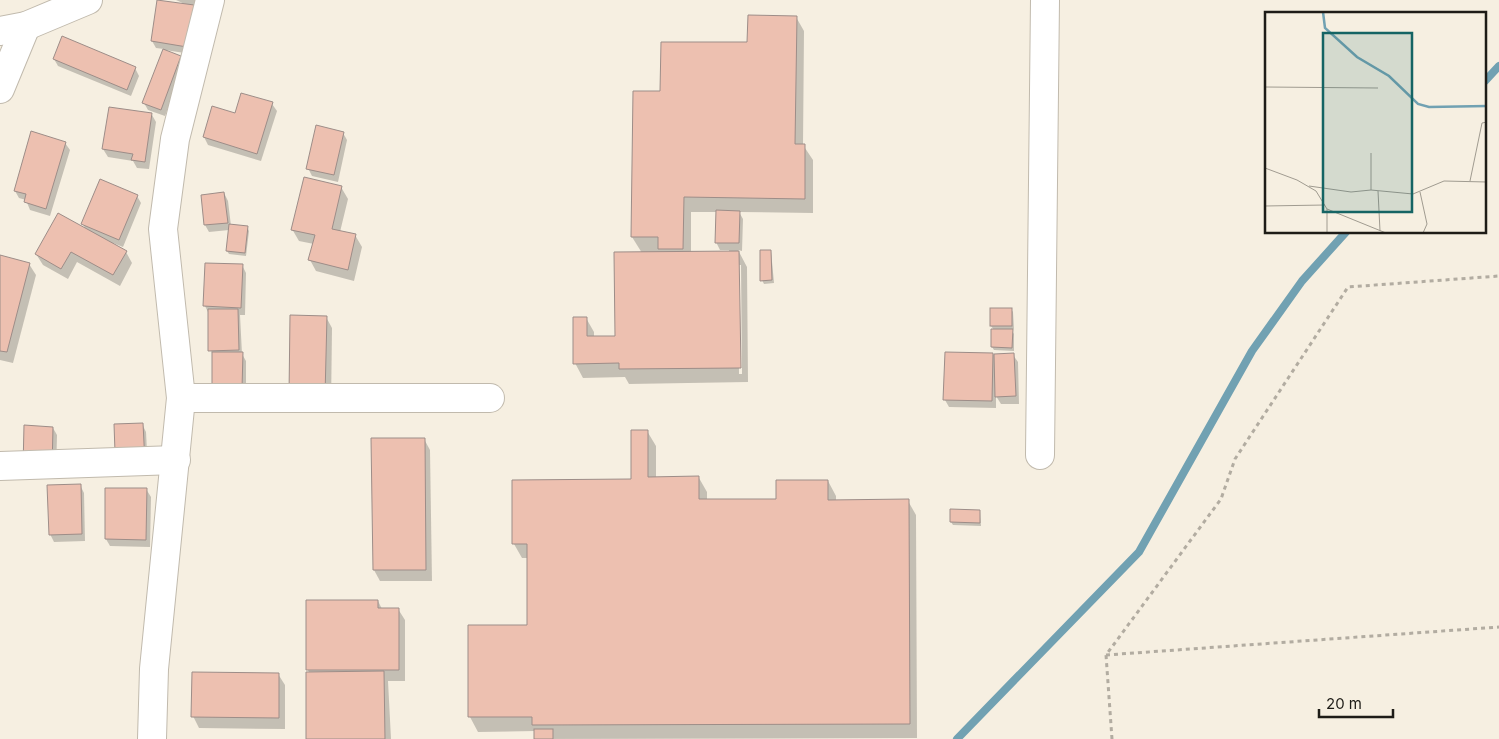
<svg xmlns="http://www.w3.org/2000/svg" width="1499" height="739" font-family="Inter,sans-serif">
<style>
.shadow{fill:#0003;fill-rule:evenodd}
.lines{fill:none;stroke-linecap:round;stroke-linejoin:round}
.stream{stroke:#71a1b2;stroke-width:8}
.building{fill:#edc0b0;stroke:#9d8d88}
.minor-casing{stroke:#c1baad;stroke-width:30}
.tertiary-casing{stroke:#c1baad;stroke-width:30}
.path{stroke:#b2aca1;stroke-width:3;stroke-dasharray:4 4;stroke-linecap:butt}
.minor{stroke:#fff;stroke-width:28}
.tertiary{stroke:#fff;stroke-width:28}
.inset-river{fill:none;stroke:#71a1b2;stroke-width:2.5}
.inset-road{fill:none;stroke:#a09b90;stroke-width:1}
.view{fill:#156464;fill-opacity:0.15;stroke:#156464;stroke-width:2.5}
.inset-edge{fill:none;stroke:#1e1c17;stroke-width:2.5}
</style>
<rect width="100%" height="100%" fill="#f6efe1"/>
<!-- shadow -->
<g class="shadow">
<polygon points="176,0 200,0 198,7 193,6 198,14 191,54 165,50 180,57 184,64 165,116 148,110 144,103 164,49 156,48 152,41 187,5"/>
<path d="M 796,17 L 804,31 L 803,145 L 813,160 L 813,213 L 739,212 L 743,219 L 742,251 L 738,250 L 747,267 L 748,382 L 629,384 L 625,377 L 583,378 L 575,363 L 586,318 L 594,332 L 594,338 L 616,337 L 642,253 L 632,237 L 662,93 ZM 691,212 L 717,212 L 716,242 L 720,250 L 729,250 L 729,252 L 691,253 ZM 738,265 L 741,265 L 742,374 L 739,374 Z"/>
<polygon points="54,59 135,68 139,76 131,96 58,66"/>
<polygon points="272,104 277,111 261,161 208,145 204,137 236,114"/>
<polygon points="152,115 156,122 149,169 137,168 133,161 108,157 103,149"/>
<polygon points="343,133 347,140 338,182 312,176 308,168"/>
<polygon points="65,143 70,150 50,216 30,210 26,200 19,198 15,191"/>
<polygon points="341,187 348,199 340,232 355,235 362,247 354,281 316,271 310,260 314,244 299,241 292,229"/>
<polygon points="224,193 228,201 231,226 247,227 249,231 246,256 229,254 227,251 229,230 209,232 205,225"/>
<polygon points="137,196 141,203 123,247 113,243 112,244 126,252 132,263 120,286 77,262 68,279 43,265 36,254 86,230 83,224"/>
<polygon points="771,251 774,283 764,284 762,280"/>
<polygon points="0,256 29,264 36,275 13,363 0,360"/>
<polygon points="242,265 246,273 245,315 240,315 242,354 246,361 246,397 210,350 209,314 205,306"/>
<polygon points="1011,309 1013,312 1014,329 1011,329 1014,334 1014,351 994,350 992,347 994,330 991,326"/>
<polygon points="326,317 332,328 331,407 297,406"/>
<polygon points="946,353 1013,355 1018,362 1019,404 1001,404 996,396 996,408 949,407 945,400"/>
<polygon points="142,424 146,432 148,470 129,458"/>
<polygon points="53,428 57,435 56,476 28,475"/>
<polygon points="647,431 656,446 656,478 699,478 707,492 707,501 777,501 828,481 836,496 836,501 908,501 916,515 917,738 535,739 535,731 478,732 470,717 469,626 528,626 528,558 522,558 514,544 633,480"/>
<polygon points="424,439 430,450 432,581 380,581 374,570 373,440"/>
<polygon points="80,485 84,493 85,541 54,542 50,534"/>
<polygon points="146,489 151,497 150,547 110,546 106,539"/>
<polygon points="980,511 981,526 953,525 951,522"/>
<polygon points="378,601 382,609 398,609 405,620 405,681 388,681 391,739 308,739 310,674 308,670"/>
<polygon points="278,674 285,685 285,729 199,728 193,716"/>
</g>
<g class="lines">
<!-- stream -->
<g class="stream">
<polyline points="1485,81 1499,66"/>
<polyline points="957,739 1139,552 1252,351 1302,281 1346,232"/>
</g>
</g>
<!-- building -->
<g class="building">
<polygon points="157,0 194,5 187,47 151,41"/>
<polygon points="748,15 797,16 795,144 805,144 805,199 684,197 683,249 658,249 658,237 631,237 633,91 660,91 661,42 747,42"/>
<polygon points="62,36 136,67 127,90 53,59"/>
<polygon points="163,49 181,56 161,110 142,103"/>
<polygon points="241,93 273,102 257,154 203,137 212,106 235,113"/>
<polygon points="109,107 152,113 145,162 131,160 133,154 102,149"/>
<polygon points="316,125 344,132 334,175 306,169"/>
<polygon points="31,131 66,142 46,209 24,202 26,194 14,191"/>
<polygon points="304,177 342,186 332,229 356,234 348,270 308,260 315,235 291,230"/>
<polygon points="100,179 138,195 119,240 81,224"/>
<polygon points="224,192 228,223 204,225 201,195"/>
<polygon points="716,210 740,211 739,243 715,243"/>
<polygon points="58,213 127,251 113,275 71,252 61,269 35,254"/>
<polygon points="229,224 248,226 245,253 226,251"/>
<polygon points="760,250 771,250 772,280 760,281"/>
<polygon points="739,251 741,368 619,369 619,363 573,364 573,317 587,317 587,336 615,336 614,252"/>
<polygon points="0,255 30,263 7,352 0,351"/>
<polygon points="205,263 243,264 241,308 203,306"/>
<rect x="990" y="308" width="22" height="18"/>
<polygon points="208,309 238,309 239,350 208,351"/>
<polygon points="290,315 327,316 325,396 289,395"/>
<polygon points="991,329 1013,329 1012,348 991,347"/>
<polygon points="212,352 243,352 242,389 212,389"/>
<polygon points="945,352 993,353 992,401 943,400"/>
<polygon points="1014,353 1016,396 995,397 994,354"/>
<polygon points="143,423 145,463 115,452 114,424"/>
<polygon points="24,425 53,427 52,469 23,468"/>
<polygon points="631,430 648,430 648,477 699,476 699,499 776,499 776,480 828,480 828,500 909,499 910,724 532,725 532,717 468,717 468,625 527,625 527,544 512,544 512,480 631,479"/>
<polygon points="371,438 425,438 426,570 373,570"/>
<polygon points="81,484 82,534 49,535 47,485"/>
<polygon points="105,488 147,488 146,540 105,539"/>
<polygon points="950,509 980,510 980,523 950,522"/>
<polygon points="306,600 378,600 378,608 399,608 399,670 306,670"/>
<polygon points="384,671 385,739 306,739 306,672"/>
<polygon points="192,672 279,673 279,718 191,717"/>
<rect x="534" y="729" width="19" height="10"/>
</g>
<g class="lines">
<defs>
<g id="minor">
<polyline points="0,89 26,26"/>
<polyline points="181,398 490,398"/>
<polyline points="1040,455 1045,0"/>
<polyline points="0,466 176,460"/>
<polyline points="152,739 154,669 181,398 163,229 175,139 210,0"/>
</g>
<polyline id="tertiary" points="0,31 26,26 88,0"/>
</defs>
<!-- minor casing -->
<use href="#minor" class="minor-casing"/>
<!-- tertiary casing -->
<use href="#tertiary" class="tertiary-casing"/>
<!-- path -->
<g class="path">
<polyline points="1106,655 1499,627"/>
<polyline points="1112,739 1106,655 1221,499 1235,459 1348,287 1499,276"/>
</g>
<!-- minor -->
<use href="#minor" class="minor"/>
<!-- tertiary -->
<use href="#tertiary" class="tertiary"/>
</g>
<!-- overview -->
<g transform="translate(1265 12)">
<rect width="221" height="221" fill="#f6efe1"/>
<path class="inset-river" d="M 58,0 L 60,16 L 92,45 L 124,64 L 153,92 L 164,95 L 222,94"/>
<path class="inset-road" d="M 0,75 L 113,76M 106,141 L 106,178M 0,156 L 32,168 L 51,179 L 62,197 L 62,221M 205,169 L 217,111 L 222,110M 44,174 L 86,180 L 106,178 L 148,182 L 179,169 L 222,170M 113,179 L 115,219M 155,180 L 162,212 L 158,221M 0,194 L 60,193M 62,197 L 121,221"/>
<path class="view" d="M 58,21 L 147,21 L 147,200 L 58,200 Z"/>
<rect width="221" height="221" class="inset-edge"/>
</g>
<!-- scale -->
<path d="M1319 709v8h74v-8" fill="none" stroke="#1e1c17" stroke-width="2.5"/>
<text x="1326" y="709" font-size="15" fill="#1e1c17" stroke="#f6efe1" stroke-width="4" paint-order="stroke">20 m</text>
</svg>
